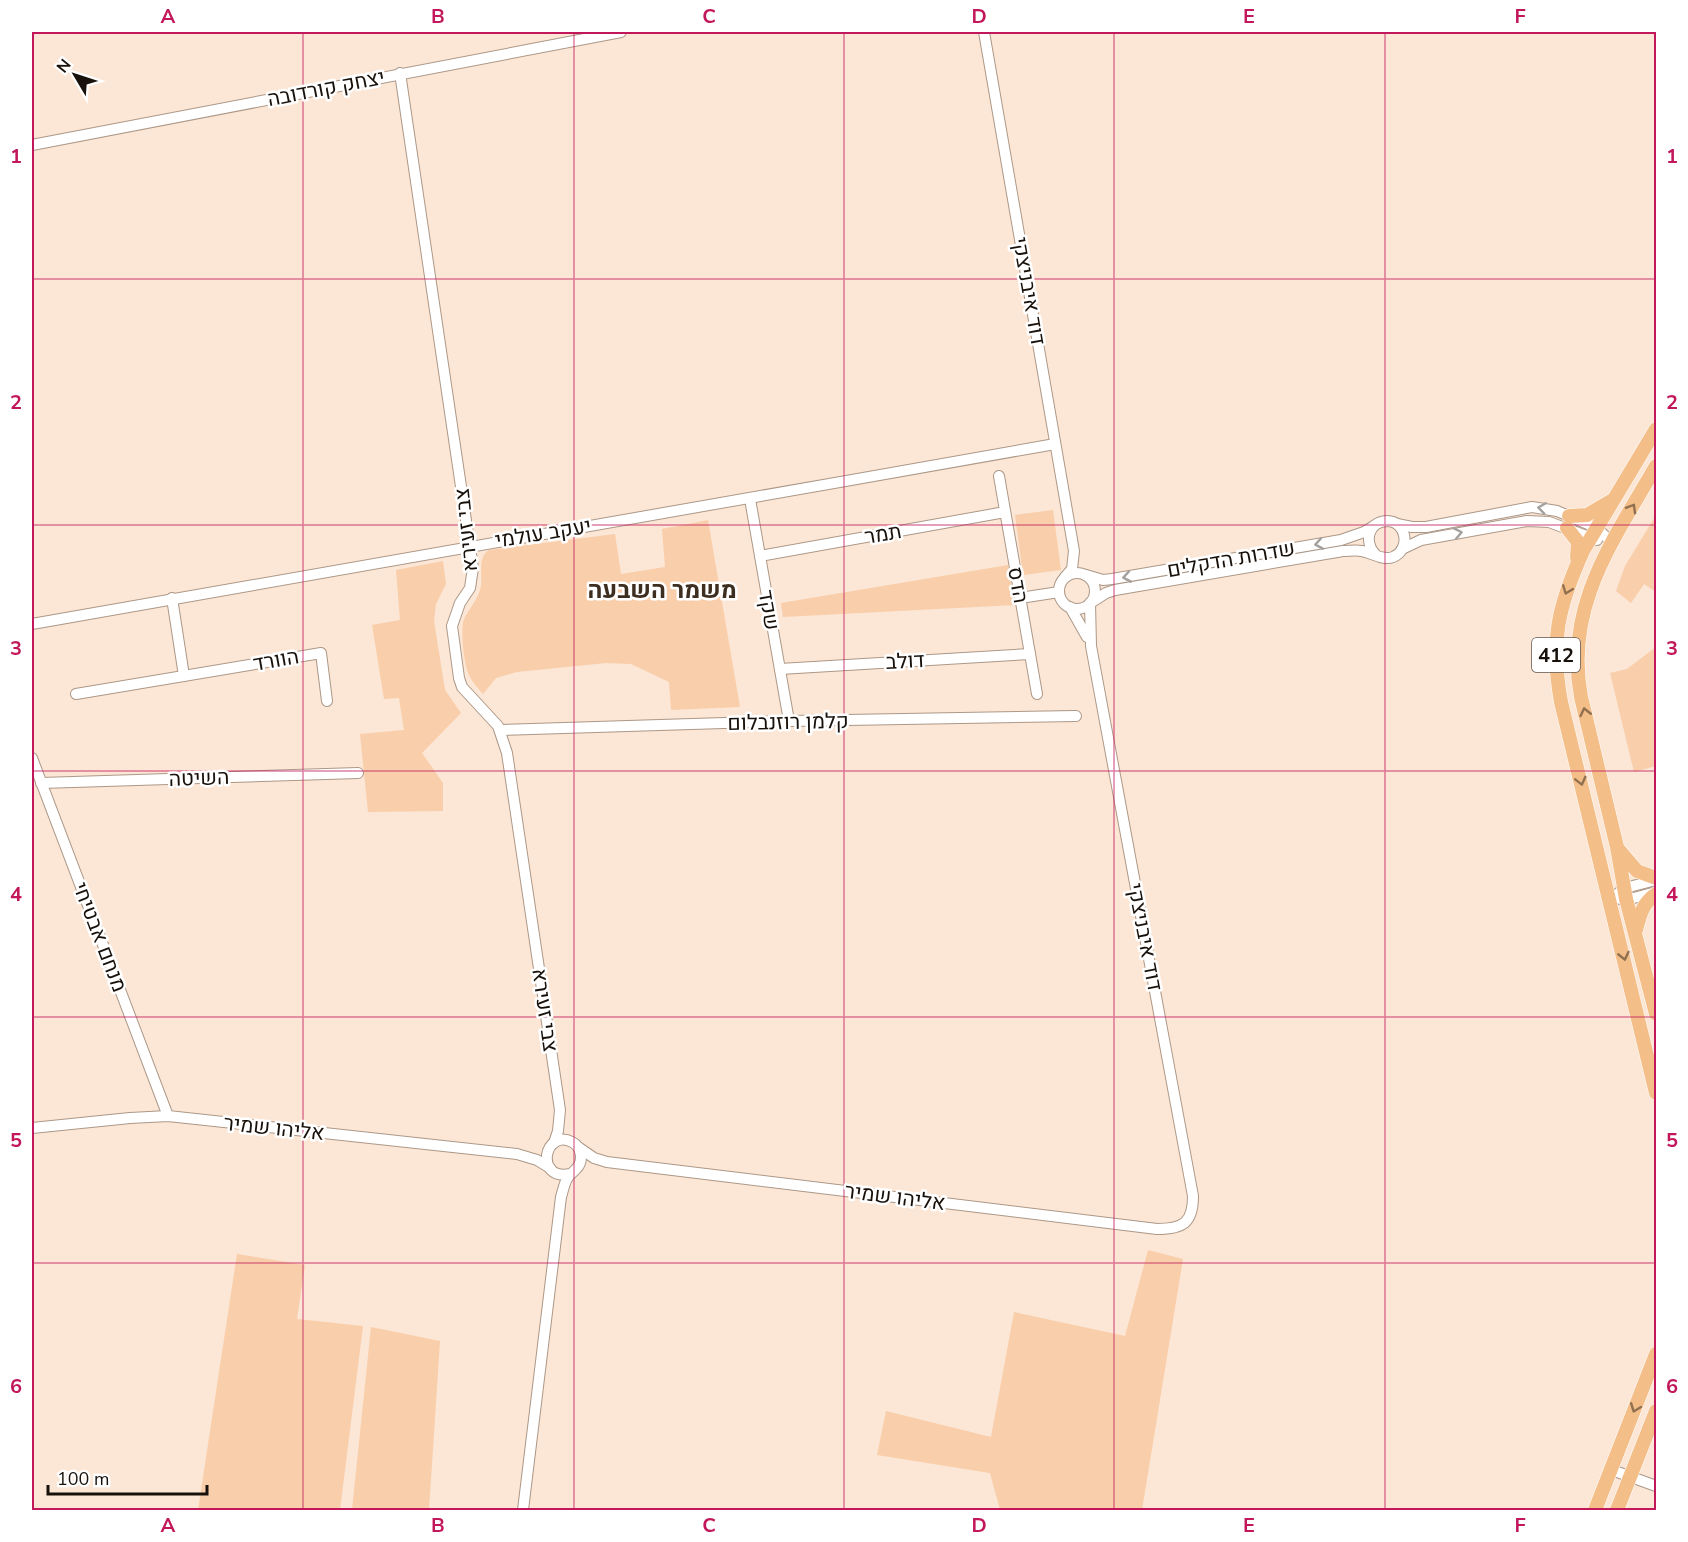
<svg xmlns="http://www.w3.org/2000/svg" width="1688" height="1542" font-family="'Nunito Sans',Heebo,sans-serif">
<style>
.green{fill:#f9ceaa}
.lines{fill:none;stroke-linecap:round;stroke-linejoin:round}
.minor-casing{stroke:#ac9888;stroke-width:12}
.major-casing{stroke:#fff;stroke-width:15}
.minor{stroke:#fff;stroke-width:10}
.major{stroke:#f4be88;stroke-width:14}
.oneway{stroke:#a3a09d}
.oneway2{stroke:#917050}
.grid{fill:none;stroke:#c2185b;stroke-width:1.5;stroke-opacity:0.55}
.labels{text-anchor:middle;stroke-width:5;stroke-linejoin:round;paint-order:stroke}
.shield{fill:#fff;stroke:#5d5854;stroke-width:1.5}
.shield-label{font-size:20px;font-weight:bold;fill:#18110b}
.street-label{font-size:21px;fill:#18110b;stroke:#fff}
.quarter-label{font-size:24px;font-weight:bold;fill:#3e2e20;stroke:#fff}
.neatline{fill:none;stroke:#c2185b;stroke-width:2}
.grid-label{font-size:20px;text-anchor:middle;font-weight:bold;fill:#c2185b}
</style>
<rect width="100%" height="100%" fill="#fce6d5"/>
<!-- green -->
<g class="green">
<polygon points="1053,510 1061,570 1023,575 1015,515"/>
<polygon points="1656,515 1656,592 1644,584 1631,603 1616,591 1625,566"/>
<path d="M 708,520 L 740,707 L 671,710 L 669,682 L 631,664 L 606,663 L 517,672 L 496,678 L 483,694 C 478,688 472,682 469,675 C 464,665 460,629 464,619 C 469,609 477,600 480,590 C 484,577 476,558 489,550 L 615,534 L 621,574 L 665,567 L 662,529 Z"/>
<polygon points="443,561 446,584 436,604 434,621 445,690 461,713 422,753 443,783 443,811 368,812 360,734 404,730 399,698 384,699 372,625 400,620 396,570"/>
<polygon points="1008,565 1015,605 783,617 781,603"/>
<polygon points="1656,647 1656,766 1634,772 1610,673 1627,669"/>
<polygon points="1148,1250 1183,1259 1142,1510 1000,1510 990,1473 877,1455 886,1411 991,1437 1014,1312 1125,1336"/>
<polygon points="237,1254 305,1265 297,1319 363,1326 340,1510 198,1510"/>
<polygon points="371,1327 440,1341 429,1510 352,1510"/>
</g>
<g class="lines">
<defs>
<g id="minor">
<polyline points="984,32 1074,551 1072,569 1065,577"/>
<polyline points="400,73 473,568 470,588 460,603 452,626 459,678 462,687 498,726 507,753 560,1110 558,1131 554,1143"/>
<polyline points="32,145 621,32"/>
<polyline points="999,476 1037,694"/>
<polyline points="750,499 789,721"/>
<polyline points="1397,524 1412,527 1426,527 1532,507 1557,511 1597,528 1612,543"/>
<polyline points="1402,549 1421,540 1527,521 1549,522 1597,540"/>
<polyline points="760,556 1005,512"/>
<circle cx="1077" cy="591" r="18"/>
<polyline points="1086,575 1103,580 1112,579 1341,540 1364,532 1374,526"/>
<polyline points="172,598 184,676"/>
<polyline points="1020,598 1059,592"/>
<path d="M 1092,602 L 1106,593 L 1115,590 L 1343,551 C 1349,551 1356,550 1362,551 C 1372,553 1383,561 1393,557 C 1411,550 1407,521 1387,521 C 1367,522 1364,543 1376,555"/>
<polyline points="1070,607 1087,637"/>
<path d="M 32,624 C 372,562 714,505 1055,444"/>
<polyline points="780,669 1030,654"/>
<polyline points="76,694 321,653 327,701"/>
<polyline points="500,730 789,721 1076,716"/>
<polyline points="32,758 168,1116"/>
<polyline points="41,783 358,773"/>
<polyline points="1611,899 1625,888 1656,880"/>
<polyline points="1620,899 1630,899 1656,892"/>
<polyline points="32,1128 130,1118 168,1116 517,1154 537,1160 550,1168"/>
<path d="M 578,1147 L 594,1158 L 607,1162 L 1157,1229 C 1183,1229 1193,1223 1193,1196 L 1091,646 L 1090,603"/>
<polyline points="1612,1470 1656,1486"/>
<path d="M 523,1510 L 561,1197 C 563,1191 564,1184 567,1179 C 569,1174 573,1173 576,1169 C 584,1161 582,1147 572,1142 C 544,1128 534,1181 570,1174"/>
</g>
<g id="major">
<path d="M 1656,429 L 1583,551 C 1558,606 1550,642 1561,702 L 1656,1093"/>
<path d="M 1656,466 C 1613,541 1564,606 1581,697 L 1617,847 L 1626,899 L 1656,1014"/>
<polyline points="1569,516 1587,515 1611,501"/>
<polyline points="1567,528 1578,542 1577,558"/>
<polyline points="1619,850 1637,871 1656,878"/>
<path d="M 1636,930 C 1640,914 1643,903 1656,894"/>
<polyline points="1595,1510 1656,1354"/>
<polyline points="1617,1510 1656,1411"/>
</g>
</defs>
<!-- minor casing -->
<use href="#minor" class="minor-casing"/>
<!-- major casing -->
<use href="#major" class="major-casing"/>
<!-- minor -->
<use href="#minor" class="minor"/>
<!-- major -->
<use href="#major" class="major"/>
</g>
<!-- one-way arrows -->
<defs><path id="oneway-chevron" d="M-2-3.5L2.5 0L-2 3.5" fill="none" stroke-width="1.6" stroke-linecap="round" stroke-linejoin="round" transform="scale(1.5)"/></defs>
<g class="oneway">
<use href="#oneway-chevron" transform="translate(1542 508) rotate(-172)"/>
<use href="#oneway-chevron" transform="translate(1458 533) rotate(-11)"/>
<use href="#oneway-chevron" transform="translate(1319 544) rotate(170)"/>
<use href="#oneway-chevron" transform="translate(1127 577) rotate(170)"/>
</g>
<g class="oneway2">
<use href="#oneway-chevron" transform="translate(1632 508) rotate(-60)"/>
<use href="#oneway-chevron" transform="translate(1567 590) rotate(111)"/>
<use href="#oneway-chevron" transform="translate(1585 712) rotate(-103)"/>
<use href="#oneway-chevron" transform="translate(1581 781) rotate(76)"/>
<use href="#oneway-chevron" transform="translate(1624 956) rotate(77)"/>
<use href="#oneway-chevron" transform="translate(1635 1408) rotate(111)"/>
</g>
<!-- grid -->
<path class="grid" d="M 303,32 L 303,1510M 574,32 L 574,1510M 844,32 L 844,1510M 1114,32 L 1114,1510M 1385,32 L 1385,1510M 32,279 L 1656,279M 32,525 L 1656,525M 32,771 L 1656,771M 32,1017 L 1656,1017M 32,1263 L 1656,1263"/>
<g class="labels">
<!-- shield labels -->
<rect class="shield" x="1532" y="638" width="48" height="34" rx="4.5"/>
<g class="shield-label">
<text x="1556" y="662">412</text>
</g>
<!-- street labels -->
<g class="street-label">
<text transform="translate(326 88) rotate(-11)" y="7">יצחק קורדובה</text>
<text transform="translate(1029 291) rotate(80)" y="7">דוד איבניצקי</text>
<text transform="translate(466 530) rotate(-96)" y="7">צבי זעירא</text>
<text transform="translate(543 533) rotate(-9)" y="7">יעקב עולמי</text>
<text transform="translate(883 534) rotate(-10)" y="7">תמר</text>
<text transform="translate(1231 559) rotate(-10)" y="7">שדרות הדקלים</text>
<text transform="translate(1018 585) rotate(80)" y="7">הדס</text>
<text transform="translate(769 610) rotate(80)" y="7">שקד</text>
<text transform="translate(276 660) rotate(-10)" y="7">הוורד</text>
<text transform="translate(905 661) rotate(-3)" y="7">דולב</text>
<text transform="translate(788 722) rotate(-1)" y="7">קלמן רוזנבלום</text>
<text transform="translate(199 778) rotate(-2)" y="7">השיטה</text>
<text transform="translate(100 937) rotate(69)" y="7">מנחם אבטיחי</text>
<text transform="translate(1145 937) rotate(79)" y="7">דוד איבניצקי</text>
<text transform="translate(545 1010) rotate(82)" y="7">צבי זעירא</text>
<text transform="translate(274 1128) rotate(6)" y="7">אליהו שמיר</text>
<text transform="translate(895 1197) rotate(7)" y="7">אליהו שמיר</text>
</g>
<!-- quarter labels -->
<g class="quarter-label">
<text x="662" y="598">משמר השבעה</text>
</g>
</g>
<!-- border -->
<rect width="1688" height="1542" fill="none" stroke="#ffffff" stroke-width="66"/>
<!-- north arrow -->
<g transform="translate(75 75) rotate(309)" stroke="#ffffff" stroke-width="4.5" paint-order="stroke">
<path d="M0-4.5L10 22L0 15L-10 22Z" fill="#18110b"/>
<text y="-9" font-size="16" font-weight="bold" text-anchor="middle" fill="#18110b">N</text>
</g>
<!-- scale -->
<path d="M48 1485v9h159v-9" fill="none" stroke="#18110b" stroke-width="3"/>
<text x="57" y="1485" font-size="18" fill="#18110b" stroke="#ffffff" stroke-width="4.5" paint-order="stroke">100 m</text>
<rect x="33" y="33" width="1622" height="1476" class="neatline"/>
<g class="grid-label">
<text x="168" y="23">A</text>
<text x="438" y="23">B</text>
<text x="709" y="23">C</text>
<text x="979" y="23">D</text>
<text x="1249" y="23">E</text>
<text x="1520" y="23">F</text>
<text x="16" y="163">1</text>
<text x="1672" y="163">1</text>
<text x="16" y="409">2</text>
<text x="1672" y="409">2</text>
<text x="16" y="655">3</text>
<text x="1672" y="655">3</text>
<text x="16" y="901">4</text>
<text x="1672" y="901">4</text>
<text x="16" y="1147">5</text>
<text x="1672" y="1147">5</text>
<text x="16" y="1393">6</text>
<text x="1672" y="1393">6</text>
<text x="168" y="1532">A</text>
<text x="438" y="1532">B</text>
<text x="709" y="1532">C</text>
<text x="979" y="1532">D</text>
<text x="1249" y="1532">E</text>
<text x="1520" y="1532">F</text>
</g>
</svg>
